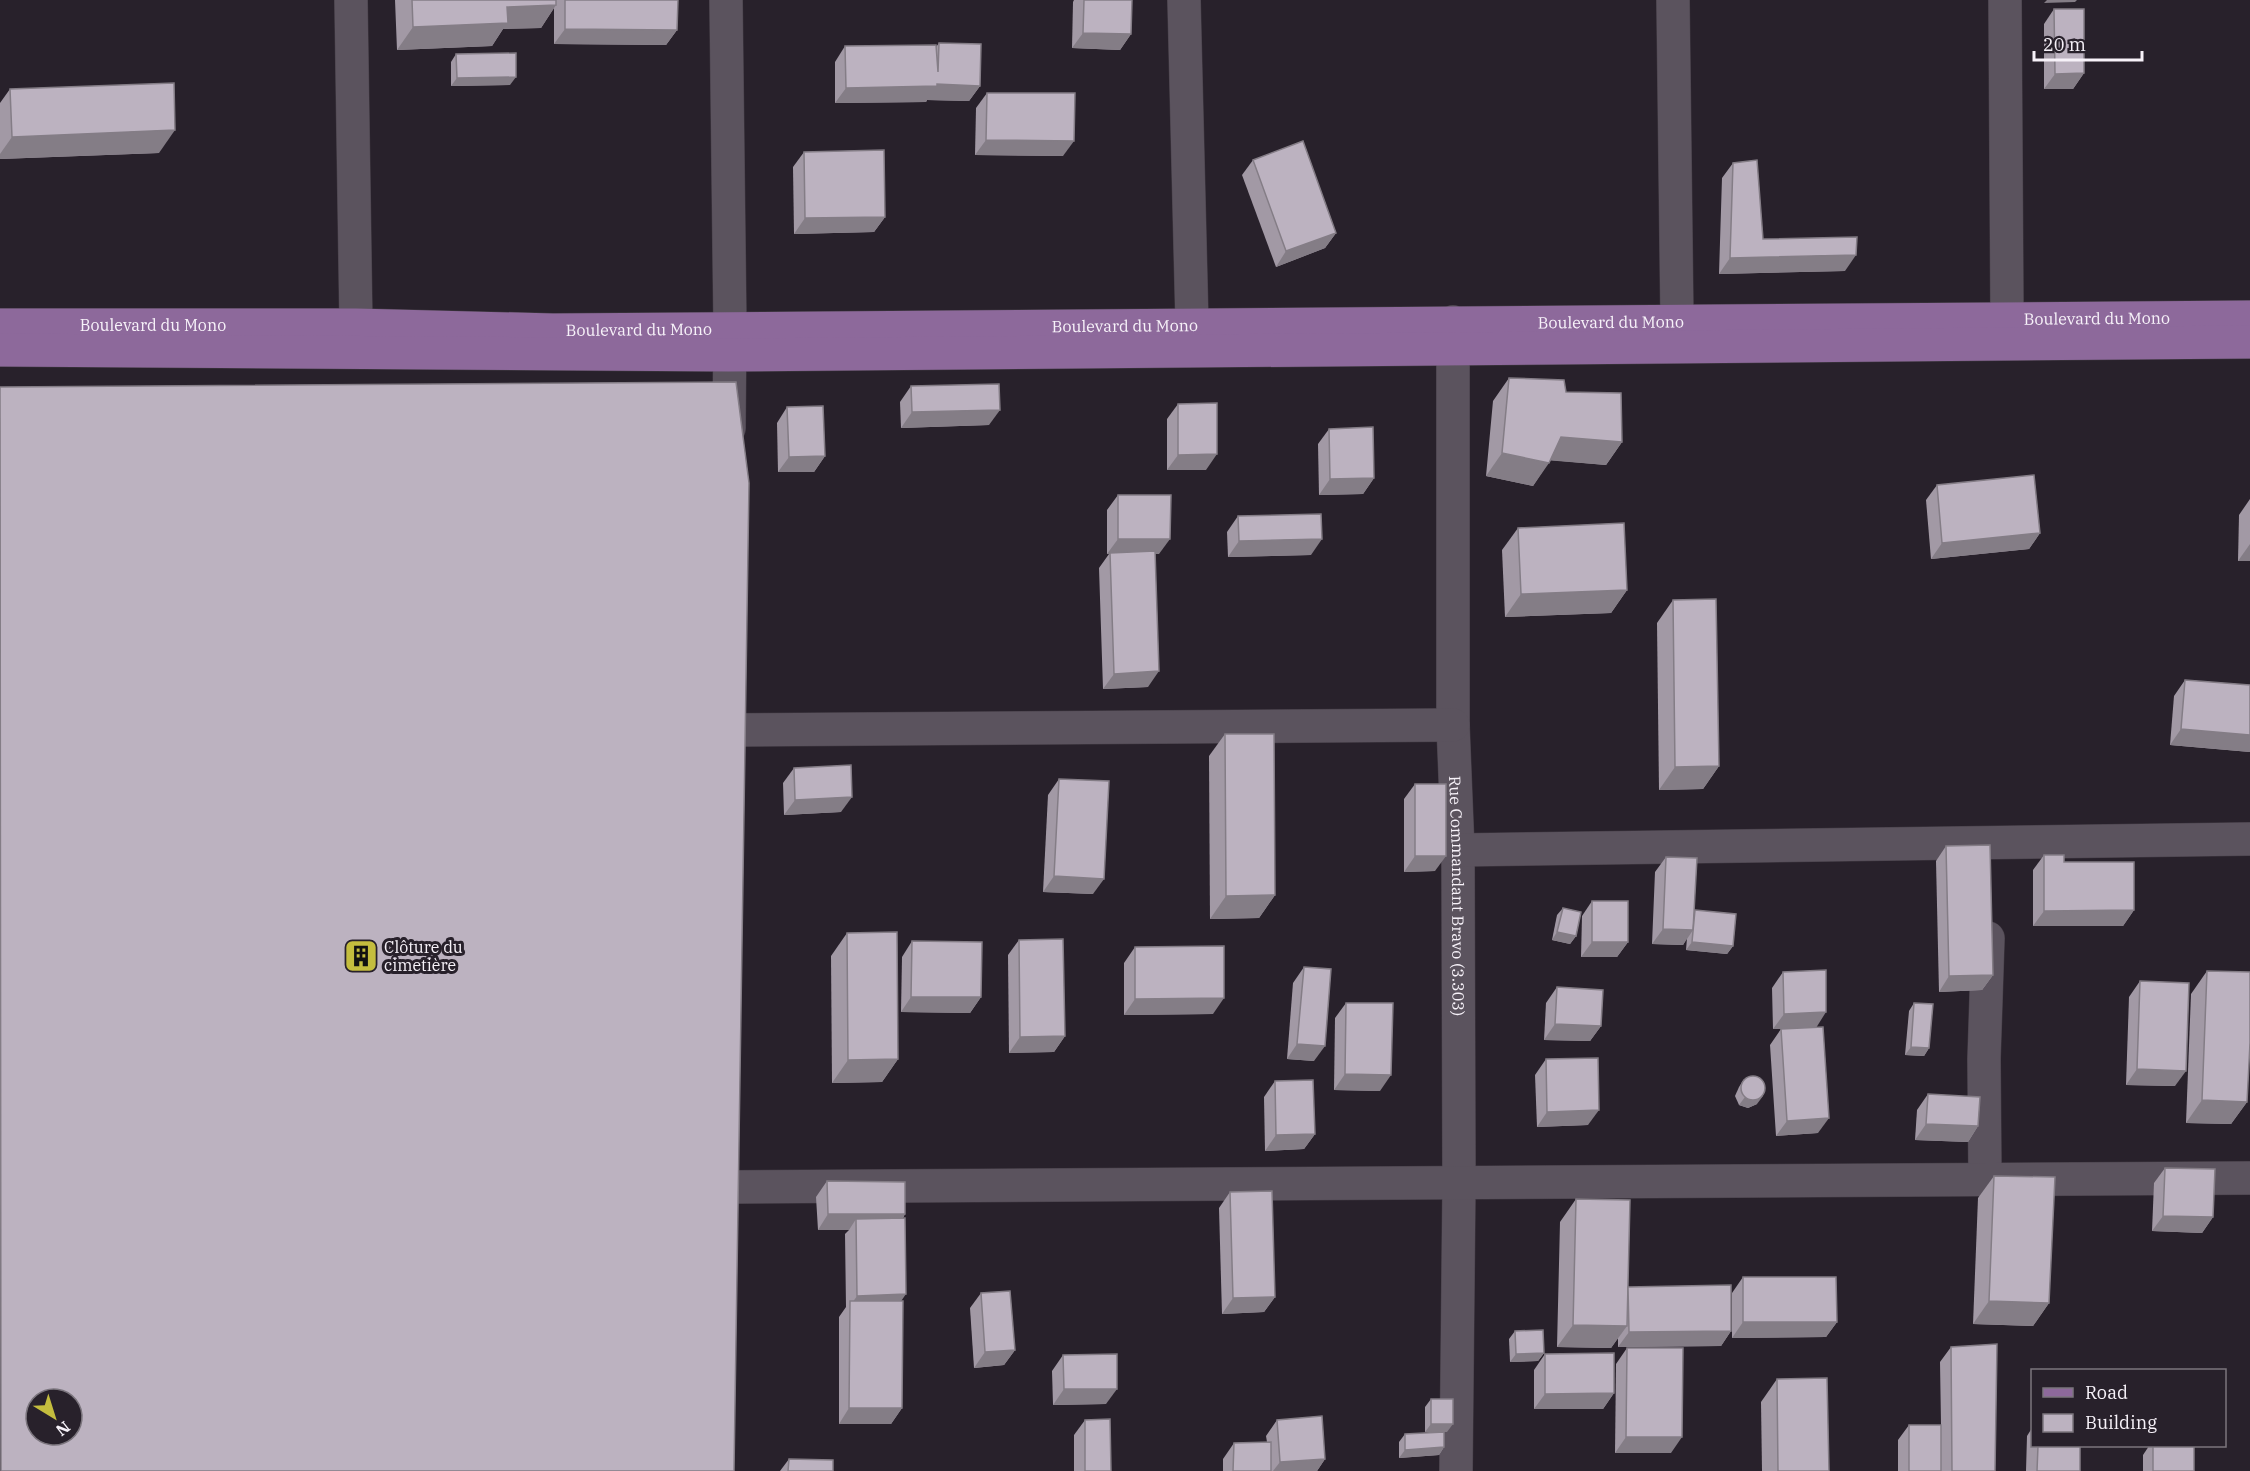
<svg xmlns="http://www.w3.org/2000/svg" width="2250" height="1471" font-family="'IBM Plex Serif',serif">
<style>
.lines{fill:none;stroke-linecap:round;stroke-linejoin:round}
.minor-casing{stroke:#443d46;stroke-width:34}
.primary-casing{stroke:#443d46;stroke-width:34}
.minor{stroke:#5b535e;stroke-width:33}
.primary{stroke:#8d699b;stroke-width:33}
.wall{fill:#a299a5}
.shaded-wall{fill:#847d86}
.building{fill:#bcb2c0;stroke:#847d86;stroke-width:1.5;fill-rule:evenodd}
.labels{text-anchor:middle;stroke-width:6;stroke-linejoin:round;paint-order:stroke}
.street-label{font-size:16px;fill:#f7f2f9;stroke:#28212b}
.poi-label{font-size:16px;fill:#f7f2f9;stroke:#28212b;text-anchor:start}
</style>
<rect width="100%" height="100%" fill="#28212b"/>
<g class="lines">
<defs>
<g id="minor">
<polyline points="351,0 356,325"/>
<polyline points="726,0 730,328 729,428"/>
<polyline points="1184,0 1192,324"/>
<polyline points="1673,0 1677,321"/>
<polyline points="2005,0 2007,318"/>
<path id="s1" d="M 1453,322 L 1453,725 L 1458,850 L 1459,1183 L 1456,1471"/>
<polyline points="728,730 1453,725"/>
<polyline points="1458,850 2250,839"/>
<polyline points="1985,1179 1984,1059 1988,938"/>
<polyline points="729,1187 2250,1178"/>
</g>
<g id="primary">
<path id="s2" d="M 0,325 L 356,325 L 553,330 L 2250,317"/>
<polyline points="0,350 729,355 2250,342"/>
</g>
</defs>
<!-- minor casing -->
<use href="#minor" class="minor-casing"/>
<!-- primary casing -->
<use href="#primary" class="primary-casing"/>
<!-- minor -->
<use href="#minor" class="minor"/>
<!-- primary -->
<use href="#primary" class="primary"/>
</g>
<!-- wall -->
<g class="wall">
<polygon points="395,0 678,0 677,30 666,45 554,44 554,8 541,28 503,29 492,46 397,50"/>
<polygon points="1074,0 1132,0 1131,34 1120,50 1072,48 1073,2"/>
<polygon points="2054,9 2084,73 2073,89 2044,89 2044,24"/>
<polygon points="939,43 980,86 969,101 927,100 926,102 835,103 835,62 845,46 936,47"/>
<polygon points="456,54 510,85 451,86 451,62"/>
<polygon points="10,89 159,153 0,159 0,103"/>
<polygon points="987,93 1063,156 975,155 976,108"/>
<polygon points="804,152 885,217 874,232 794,234 793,167"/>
<polygon points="1253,160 1336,233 1325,248 1276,267 1242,175"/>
<polygon points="1733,163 1763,239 1845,271 1719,274 1722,178"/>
<polygon points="1509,378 1566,392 1622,442 1606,465 1550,460 1533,486 1486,476 1493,401"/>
<polygon points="911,386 989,425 901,428 900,402"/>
<polygon points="1178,404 1206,470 1167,470 1167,419"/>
<polygon points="787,407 825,456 814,472 778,472 777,423"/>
<polygon points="1329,429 1374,478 1363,494 1319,495 1318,444"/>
<polygon points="1937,485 2040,533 2029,549 1931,559 1926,500"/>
<polygon points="1118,495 1159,554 1155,554 1148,687 1103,689 1099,568 1109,554 1107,554 1107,510"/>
<polygon points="2250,499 2250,561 2238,561 2239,515"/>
<polygon points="1238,516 1311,555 1228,557 1227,532"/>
<polygon points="1518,528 1627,590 1611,613 1505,617 1502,550"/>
<polygon points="1673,600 1719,766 1703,789 1659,790 1657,623"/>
<polygon points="2185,680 2250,685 2250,752 2170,745 2174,696"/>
<polygon points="1225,734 1275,895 1259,918 1210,919 1209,756"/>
<polygon points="794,768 841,812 784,815 783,783"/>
<polygon points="1059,779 1093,894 1043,892 1048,795"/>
<polygon points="1415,784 1435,871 1404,872 1404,799"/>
<polygon points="1946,846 1993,975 1982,990 1939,992 1936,861"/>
<polygon points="2044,855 2064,862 2134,910 2123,926 2033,926 2033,870"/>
<polygon points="1666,857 1694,911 1733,946 1727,954 1686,950 1687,938 1683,945 1652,944 1655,872"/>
<polygon points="1592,901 1628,942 1617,957 1581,957 1582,916"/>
<polygon points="1563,908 1576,936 1570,944 1552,940 1557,915"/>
<polygon points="847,933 898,1059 882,1082 832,1083 831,956"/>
<polygon points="1019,940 1065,1036 1054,1052 1009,1053 1008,955"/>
<polygon points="912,941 981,997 970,1013 901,1012 902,957"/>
<polygon points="1135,947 1213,1014 1124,1015 1124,963"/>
<polygon points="1304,967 1314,1061 1287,1059 1293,983"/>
<polygon points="2207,971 2247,1102 2231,1124 2186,1123 2191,994"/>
<polygon points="1783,972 1816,1027 1818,1133 1776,1136 1770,1045 1781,1029 1797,1028 1773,1029 1772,988"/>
<polygon points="2140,981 2175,1086 2126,1085 2129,997"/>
<polygon points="1557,987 1601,1026 1590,1041 1544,1040 1546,1003"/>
<polygon points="1346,1003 1380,1091 1334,1090 1335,1018"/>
<polygon points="1914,1003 1929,1048 1924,1056 1905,1055 1909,1011"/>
<polygon points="1546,1059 1588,1125 1537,1127 1535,1075"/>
<polygon points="1744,1079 1757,1104 1748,1108 1739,1105 1735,1096 1739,1087"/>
<polygon points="1275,1081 1315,1134 1304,1149 1265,1151 1264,1097"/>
<polygon points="1928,1094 1978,1126 1968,1142 1915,1140 1917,1110"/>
<polygon points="2165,1168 2213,1217 2202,1233 2152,1231 2154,1183"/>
<polygon points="1994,1176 2049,1303 2033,1326 1973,1324 1978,1198"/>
<polygon points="827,1181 905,1214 903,1218 901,1301 902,1408 891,1424 839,1424 839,1317 846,1307 845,1234 849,1230 818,1230 816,1197"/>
<polygon points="1230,1192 1275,1297 1264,1312 1222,1314 1219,1208"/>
<polygon points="1576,1199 1627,1288 1628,1287 1731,1331 1721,1346 1618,1347 1618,1338 1611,1348 1557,1347 1560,1222"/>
<polygon points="1743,1277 1837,1322 1826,1337 1732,1338 1732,1293"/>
<polygon points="981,1293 1015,1350 1004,1365 974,1368 970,1308"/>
<polygon points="1515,1331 1544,1353 1538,1361 1510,1362 1509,1339"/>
<polygon points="1951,1347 1995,1471 1898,1471 1898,1440 1909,1425 1941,1425 1940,1362"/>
<polygon points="1627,1348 1671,1453 1615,1453 1616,1364"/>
<polygon points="1545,1354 1614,1393 1603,1409 1534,1409 1534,1370"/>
<polygon points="1063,1355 1106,1404 1053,1405 1052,1371"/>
<polygon points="1777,1379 1829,1471 1762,1471 1761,1402"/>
<polygon points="1431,1399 1447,1432 1425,1432 1425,1407"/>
<polygon points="1085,1420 1111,1471 1074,1471 1074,1435"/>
<polygon points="1277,1420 1325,1459 1317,1471 1223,1471 1223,1459 1234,1443 1267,1442 1266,1436"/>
<polygon points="2032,1428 2032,1446 2080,1446 2080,1471 2026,1471 2027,1436"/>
<polygon points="1405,1434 1444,1447 1439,1455 1399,1458 1399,1442"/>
<polygon points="2149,1446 2194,1446 2194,1471 2143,1471 2143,1455"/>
<polygon points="789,1459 833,1471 780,1471"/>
</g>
<!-- shaded-wall -->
<g class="shaded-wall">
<polygon points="2047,0 2077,0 2075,2 2044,3"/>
<polygon points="556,5 541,28 503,29 492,46 397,50 413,27 507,7"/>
<polygon points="565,29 677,30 666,45 554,44"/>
<polygon points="1083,33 1131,34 1120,50 1072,48"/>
<polygon points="2084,73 2073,89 2044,89 2055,74"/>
<polygon points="516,77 510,85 451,86 457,78"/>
<polygon points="937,84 980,86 969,101 927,100 926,102 835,103 846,88"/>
<polygon points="175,130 159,153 0,159 0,154 12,137"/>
<polygon points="986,140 1074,141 1063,156 975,155"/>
<polygon points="885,217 874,232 794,234 805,218"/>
<polygon points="1336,233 1325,248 1276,267 1286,251"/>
<polygon points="1856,255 1845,271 1719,274 1730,258"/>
<polygon points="1000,410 989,425 901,428 912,412"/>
<polygon points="1561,437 1622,442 1606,465 1545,460"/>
<polygon points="1502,453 1549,463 1533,486 1486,476"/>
<polygon points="1217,454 1206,470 1167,470 1178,455"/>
<polygon points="825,456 814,472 778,472 789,457"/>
<polygon points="1374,478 1363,494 1319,495 1330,479"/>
<polygon points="2040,533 2029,549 1931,559 1942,543"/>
<polygon points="1118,539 1170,539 1159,554 1107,554"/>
<polygon points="1322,539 1311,555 1228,557 1239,541"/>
<polygon points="2250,544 2250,561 2238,561"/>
<polygon points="1627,590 1611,613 1505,617 1521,594"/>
<polygon points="1159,671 1148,687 1103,689 1114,674"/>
<polygon points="2181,729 2250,735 2250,752 2170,745"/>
<polygon points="1719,766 1703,789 1659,790 1675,767"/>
<polygon points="852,797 841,812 784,815 795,800"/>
<polygon points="1415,856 1446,856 1435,871 1404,872"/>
<polygon points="1054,876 1104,879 1093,894 1043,892"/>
<polygon points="1275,895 1259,918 1210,919 1226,896"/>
<polygon points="2134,910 2123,926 2033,926 2044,911"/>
<polygon points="1663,929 1693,930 1683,945 1652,944"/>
<polygon points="1557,932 1576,936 1570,944 1552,940"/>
<polygon points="1592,942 1628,942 1617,957 1581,957"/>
<polygon points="1692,942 1733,946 1727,954 1686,950"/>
<polygon points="1993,975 1982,990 1939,992 1949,976"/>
<polygon points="911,997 981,997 970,1013 901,1012"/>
<polygon points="1224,998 1213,1014 1124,1015 1135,999"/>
<polygon points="1826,1012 1816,1028 1773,1029 1784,1014"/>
<polygon points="1555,1024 1601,1026 1590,1041 1544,1040"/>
<polygon points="1065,1036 1054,1052 1009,1053 1020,1037"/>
<polygon points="1297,1044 1325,1046 1314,1061 1287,1059"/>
<polygon points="1911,1047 1929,1048 1924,1056 1905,1055"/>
<polygon points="898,1059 882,1082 832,1083 848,1060"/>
<polygon points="2137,1069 2186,1071 2175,1086 2126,1085"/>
<polygon points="1345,1074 1391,1075 1380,1091 1334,1090"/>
<polygon points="1763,1096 1757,1104 1748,1108 1739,1105 1745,1097"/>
<polygon points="2202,1100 2247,1102 2231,1124 2186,1123"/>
<polygon points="1599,1110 1588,1125 1537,1127 1547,1112"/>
<polygon points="1829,1118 1818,1133 1776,1136 1787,1121"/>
<polygon points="1926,1124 1978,1126 1968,1142 1915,1140"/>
<polygon points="1315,1134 1304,1149 1265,1151 1276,1135"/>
<polygon points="828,1214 905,1214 895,1230 856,1219 849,1230 818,1230"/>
<polygon points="2163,1216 2213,1217 2202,1233 2152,1231"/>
<polygon points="906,1294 895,1310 850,1306 857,1296"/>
<polygon points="1275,1297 1264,1312 1222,1314 1233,1298"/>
<polygon points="1989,1301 2049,1303 2033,1326 1973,1324"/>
<polygon points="1743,1322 1837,1322 1826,1337 1732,1338"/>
<polygon points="1573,1325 1627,1326 1611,1348 1557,1347"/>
<polygon points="1731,1331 1721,1346 1618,1347 1629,1332"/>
<polygon points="1015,1350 1004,1365 974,1368 985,1352"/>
<polygon points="1544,1353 1538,1361 1510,1362 1516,1354"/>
<polygon points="1064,1389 1117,1389 1106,1404 1053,1405"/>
<polygon points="1614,1393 1603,1409 1534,1409 1545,1394"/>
<polygon points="849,1408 902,1408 891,1424 839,1424"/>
<polygon points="1431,1424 1453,1424 1447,1432 1425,1432"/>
<polygon points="1626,1437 1682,1437 1671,1453 1615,1453"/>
<polygon points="1444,1447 1439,1455 1399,1458 1405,1450"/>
<polygon points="1325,1459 1317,1471 1273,1471 1280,1462"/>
</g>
<!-- building -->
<g class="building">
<polygon points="412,0 556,0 556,5 507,7 508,23 413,27"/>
<polygon points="565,0 678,0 677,30 565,29"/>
<polygon points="1084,0 1132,0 1131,34 1083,33"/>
<polygon points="2054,9 2084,9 2084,73 2055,74"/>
<polygon points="939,43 981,44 980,86 937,84 937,86 846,88 845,46 936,45 938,72"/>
<polygon points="516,53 516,77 457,78 456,54"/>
<polygon points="174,83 175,130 12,137 10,89"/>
<polygon points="987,93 1075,93 1074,141 986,140"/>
<polygon points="1303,141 1336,233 1286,251 1253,160"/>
<polygon points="884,150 885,217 805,218 804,152"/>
<polygon points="1757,160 1763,239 1857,237 1856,255 1730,258 1733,163"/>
<polygon points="1509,378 1564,380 1566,392 1621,393 1622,442 1561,437 1549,463 1502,453"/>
<path d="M 736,382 L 749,483 L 734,1471 L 1,1471 L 0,387 ZM 36,1399 L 72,1399 L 72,1435 L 36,1435 Z"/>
<polygon points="999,384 1000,410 912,412 911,386"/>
<polygon points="1217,403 1217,454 1178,455 1178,404"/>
<polygon points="823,406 825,456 789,457 787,407"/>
<polygon points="1373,427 1374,478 1330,479 1329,429"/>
<polygon points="2034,475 2040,533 1942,543 1937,485"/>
<polygon points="1118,495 1171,495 1170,539 1118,539"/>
<polygon points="1321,514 1322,539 1239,541 1238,516"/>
<polygon points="1624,523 1627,590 1521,594 1518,528"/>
<polygon points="1155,551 1159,671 1114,674 1110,553"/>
<polygon points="1716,599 1719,766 1675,767 1673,600"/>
<polygon points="2185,680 2250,685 2250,735 2181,729"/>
<polygon points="1225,734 1274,734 1275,895 1226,896"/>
<polygon points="851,765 852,797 795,800 794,768"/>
<polygon points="1059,779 1109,781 1104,879 1054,876"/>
<rect x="1415" y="784" width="31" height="72"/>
<polygon points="1990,845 1993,975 1949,976 1946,846"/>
<polygon points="2044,855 2064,855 2064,862 2134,862 2134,910 2044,911"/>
<polygon points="1666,857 1697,858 1693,930 1663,929"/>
<rect x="1592" y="901" width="36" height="41"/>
<polygon points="1563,908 1581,912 1576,936 1557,932"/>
<polygon points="1695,910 1736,914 1733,946 1692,942"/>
<polygon points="897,932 898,1059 848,1060 847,933"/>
<polygon points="1063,939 1065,1036 1020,1037 1019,940"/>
<polygon points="912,941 982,942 981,997 911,997"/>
<polygon points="1224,946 1224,998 1135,999 1135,947"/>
<polygon points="1304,967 1331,969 1325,1046 1297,1044"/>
<polygon points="1826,970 1826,1012 1784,1014 1783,972"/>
<polygon points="2207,971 2250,972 2250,1043 2247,1102 2202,1100"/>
<polygon points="2140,981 2189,983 2186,1071 2137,1069"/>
<polygon points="1557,987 1603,990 1601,1026 1555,1024"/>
<polygon points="1346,1003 1393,1003 1391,1075 1345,1074"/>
<polygon points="1914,1003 1933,1004 1929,1048 1911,1047"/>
<polygon points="1823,1027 1829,1118 1787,1121 1781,1029"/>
<polygon points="1598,1058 1599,1110 1547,1112 1546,1059"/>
<circle cx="1753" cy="1088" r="12"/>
<polygon points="1313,1080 1315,1134 1276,1135 1275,1081"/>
<polygon points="1928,1094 1980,1097 1978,1126 1926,1124"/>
<polygon points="2165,1168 2215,1169 2213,1217 2163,1216"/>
<polygon points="1994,1176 2055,1177 2049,1303 1989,1301"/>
<polygon points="827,1181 905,1182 905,1214 828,1214"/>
<polygon points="1272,1191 1275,1297 1233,1298 1230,1192"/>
<polygon points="1576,1199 1630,1200 1627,1326 1573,1325"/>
<polygon points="905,1218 906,1294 857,1296 856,1219"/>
<polygon points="1743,1277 1836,1277 1837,1322 1743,1322"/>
<polygon points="1731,1285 1731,1331 1629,1332 1628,1287"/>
<polygon points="1010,1291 1015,1350 985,1352 981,1293"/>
<polygon points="850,1301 903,1301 902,1408 849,1408"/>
<polygon points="1543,1330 1544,1353 1516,1354 1515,1331"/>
<polygon points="1997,1344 1995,1471 1952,1471 1951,1347"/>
<polygon points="1627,1348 1683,1348 1682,1437 1626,1437"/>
<polygon points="1614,1353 1614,1393 1545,1394 1545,1354"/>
<polygon points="1117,1354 1117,1389 1064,1389 1063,1355"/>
<polygon points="1827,1378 1829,1471 1778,1471 1777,1379"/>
<rect x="1431" y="1399" width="22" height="25"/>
<polygon points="1322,1416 1325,1459 1280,1462 1277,1420"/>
<polygon points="1110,1419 1111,1471 1085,1471 1085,1420"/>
<rect x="1909" y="1425" width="32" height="46"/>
<polygon points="1444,1432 1444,1447 1405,1450 1405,1434"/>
<polygon points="1271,1442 1271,1471 1233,1471 1234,1443"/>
<polygon points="2038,1446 2080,1446 2080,1471 2037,1471"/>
<rect x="2153" y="1446" width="41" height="25"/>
<polygon points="789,1459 833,1460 833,1471 788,1471"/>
</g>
<!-- icons -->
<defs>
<symbol id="building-square" viewBox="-11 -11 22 22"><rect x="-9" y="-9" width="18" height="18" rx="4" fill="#c4bd3e" stroke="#28212b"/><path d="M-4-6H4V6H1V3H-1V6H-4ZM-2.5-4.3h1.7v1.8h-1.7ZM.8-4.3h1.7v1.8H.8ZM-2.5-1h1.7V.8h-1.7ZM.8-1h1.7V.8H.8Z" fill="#111"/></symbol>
</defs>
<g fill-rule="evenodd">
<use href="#building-square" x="342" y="937" width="38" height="38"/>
</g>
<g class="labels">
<!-- street labels -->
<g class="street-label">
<text dy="6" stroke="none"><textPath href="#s2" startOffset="2097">Boulevard du Mono</textPath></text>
<text dy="6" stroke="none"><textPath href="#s2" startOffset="1611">Boulevard du Mono</textPath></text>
<text dy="6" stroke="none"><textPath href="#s2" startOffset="153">Boulevard du Mono</textPath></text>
<text dy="6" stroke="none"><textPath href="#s2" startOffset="1125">Boulevard du Mono</textPath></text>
<text dy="6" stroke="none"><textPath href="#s2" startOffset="639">Boulevard du Mono</textPath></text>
<text dy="6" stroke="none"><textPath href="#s1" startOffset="574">Rue Commandant Bravo (3.303)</textPath></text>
</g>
<!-- poi labels -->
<g class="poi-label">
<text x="384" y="953">Clôture du<tspan x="384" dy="18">cimetière</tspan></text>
</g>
</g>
<!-- legend -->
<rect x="2031" y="1369" width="195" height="78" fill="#28212b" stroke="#7b757d" stroke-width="1.5"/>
<rect x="2043" y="1388" width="30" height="9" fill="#8d699b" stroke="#7b757d" stroke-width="1.5"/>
<text x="2085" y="1399" font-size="18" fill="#f7f2f9">Road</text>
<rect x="2043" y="1414" width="30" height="18" fill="#bcb2c0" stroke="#7b757d" stroke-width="1.5"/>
<text x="2085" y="1429" font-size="18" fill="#f7f2f9">Building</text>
<!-- north arrow -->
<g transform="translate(54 1417) rotate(142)"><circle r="28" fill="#28212b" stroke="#7b757d" stroke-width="1.5"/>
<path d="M0-4.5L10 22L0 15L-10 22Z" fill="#c4bd3e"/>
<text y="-9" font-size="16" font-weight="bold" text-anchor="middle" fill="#f7f2f9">N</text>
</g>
<!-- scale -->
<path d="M2034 51v9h108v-9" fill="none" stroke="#f7f2f9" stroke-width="3"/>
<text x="2043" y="51" font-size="18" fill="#f7f2f9" stroke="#28212b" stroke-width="4.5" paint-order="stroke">20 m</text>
</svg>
